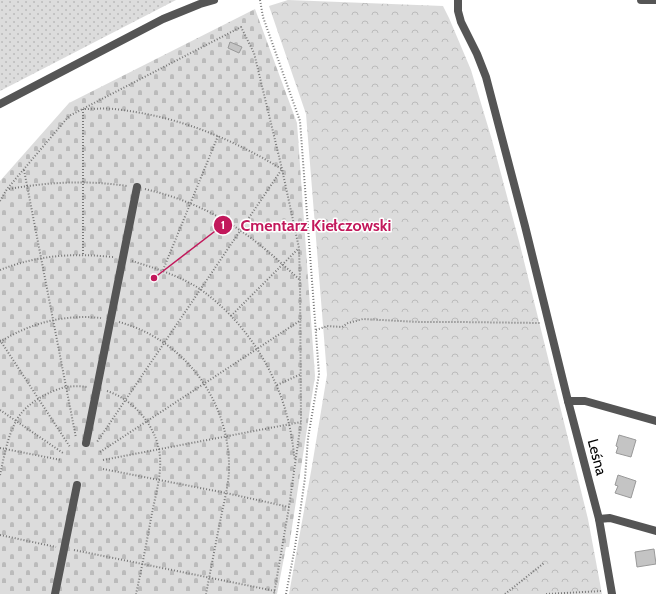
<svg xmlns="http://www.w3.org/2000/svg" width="656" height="594" font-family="Cabin,sans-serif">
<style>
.grass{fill:url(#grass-dots)}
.forest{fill:url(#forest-crowns)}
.cemetery{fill:url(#cemetery-stones)}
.building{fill:#c4c4c4;stroke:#999}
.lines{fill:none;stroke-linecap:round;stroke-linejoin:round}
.path{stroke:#777;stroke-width:2;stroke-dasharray:1 2;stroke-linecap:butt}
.pedestrian{stroke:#555;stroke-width:8}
.minor{stroke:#555;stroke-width:8}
.labels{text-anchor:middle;stroke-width:3;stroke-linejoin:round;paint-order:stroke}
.street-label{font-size:15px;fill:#000;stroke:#fff}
.leader{fill:none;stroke:#c2185b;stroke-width:1.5}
.callout-dot{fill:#c2185b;stroke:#fff;stroke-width:1.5}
.mark-label{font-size:12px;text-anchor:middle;font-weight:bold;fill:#fff}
.callout-label{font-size:16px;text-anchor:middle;font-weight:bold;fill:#c2185b;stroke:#fff;stroke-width:3;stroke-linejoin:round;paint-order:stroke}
</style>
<defs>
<pattern id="grass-dots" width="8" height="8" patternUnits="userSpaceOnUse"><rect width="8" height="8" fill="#dcdcdc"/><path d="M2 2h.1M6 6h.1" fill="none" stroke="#bbb" stroke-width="1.8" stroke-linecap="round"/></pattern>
<pattern id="forest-crowns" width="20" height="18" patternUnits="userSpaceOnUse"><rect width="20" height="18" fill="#dcdcdc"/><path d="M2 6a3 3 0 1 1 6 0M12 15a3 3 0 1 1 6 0" fill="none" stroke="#bbb"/></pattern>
<pattern id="cemetery-stones" width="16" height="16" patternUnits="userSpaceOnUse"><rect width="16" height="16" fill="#dcdcdc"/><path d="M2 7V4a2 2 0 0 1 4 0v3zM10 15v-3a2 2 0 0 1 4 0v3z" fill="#bbb"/></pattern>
</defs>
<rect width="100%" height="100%" fill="#fff"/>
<!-- grass -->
<polygon class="grass" points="0,0 176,0 0,91"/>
<!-- forest -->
<polygon class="forest" points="288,0 443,6 449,18 471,70 492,140 520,245 588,519 602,594 289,594 312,466 327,375 306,114 269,6"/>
<!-- cemetery -->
<polygon class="cemetery" points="255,9 297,123 315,376 289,547 286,547 277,594 0,594 0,181 69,103"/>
<!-- building -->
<g class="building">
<polygon points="230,42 242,47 239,53 228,48"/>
<polygon points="619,435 636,440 631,457 616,453 618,447 616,446"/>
<polygon points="618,475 636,481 631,498 615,493 618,486 615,485"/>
<polygon points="654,549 656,564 637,567 635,552"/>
</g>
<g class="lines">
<!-- path -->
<g class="path">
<polyline points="260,0 263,17 300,121 319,374 308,438 305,478 295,547 286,594"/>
<polyline points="24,170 76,438"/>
<path d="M 9,189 C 49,182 87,180 127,186"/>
<path d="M 145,189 C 179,197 213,211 241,231 C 262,245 281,263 300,280"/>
<polyline points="0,201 7,189 69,116 241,27 254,53 282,169 299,248 300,280 301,422 289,507 274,594"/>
<path d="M 83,254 L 83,109 C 93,109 104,108 114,109 C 177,116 228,137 282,169 L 97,442"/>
<path d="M 132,261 C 155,268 180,276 200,289 C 245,321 277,371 289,424 C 292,436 293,448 295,460"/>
<path d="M 0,270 C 38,255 72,253 113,257"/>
<polyline points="163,270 218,136"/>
<polyline points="231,316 298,249"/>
<path d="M 119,322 C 186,340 231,403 229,472 C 228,487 224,502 221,517 C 216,542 211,568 206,594"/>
<polyline points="316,330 327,326 342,327 348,323 363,319 419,322 458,322 540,323"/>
<polyline points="0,340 70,447"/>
<path d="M 0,342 C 30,323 65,314 101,318"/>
<polyline points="277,385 301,374"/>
<path d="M 107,391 C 132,399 154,423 159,450 C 163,470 156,493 152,513 C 147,540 142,567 136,594"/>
<polyline points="0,410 63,453"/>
<polyline points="0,448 61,460"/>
<polyline points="100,452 301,320"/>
<polyline points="103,460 301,422"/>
<polyline points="103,469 226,493 289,507"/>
<path d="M 0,475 C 4,457 7,438 16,421 C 25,404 47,392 65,387 C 72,386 80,386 87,387"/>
<polyline points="0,535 56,547"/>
<polyline points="74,550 275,591"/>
<polyline points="505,594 544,563"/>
<polyline points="546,594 602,591"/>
</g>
<!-- pedestrian -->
<g class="pedestrian">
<polyline points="86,443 137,187"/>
<polyline points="55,594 77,485"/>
</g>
<!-- minor -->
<g class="minor">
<polyline points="458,0 458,11 461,22 477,54 486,77 525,226 568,401 599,519 612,594"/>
<polyline points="641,0 656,0"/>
<polyline points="0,104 163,19 200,4 214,0"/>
<polyline points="568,401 585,401 656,421"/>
<polyline points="599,519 610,518 656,531"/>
</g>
</g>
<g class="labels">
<!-- street labels -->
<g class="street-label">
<text transform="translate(597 457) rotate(75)" y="5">Leśna</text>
</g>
</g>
<!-- callouts -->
<path class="leader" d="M154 278L223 225"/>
<g class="callout-dot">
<circle cx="154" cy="278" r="4"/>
<circle cx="223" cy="225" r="10"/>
</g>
<g class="mark-label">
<text x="223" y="229">1</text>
</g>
<g class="callout-label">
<text x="316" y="231">Cmentarz Kiełczowski</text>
</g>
</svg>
